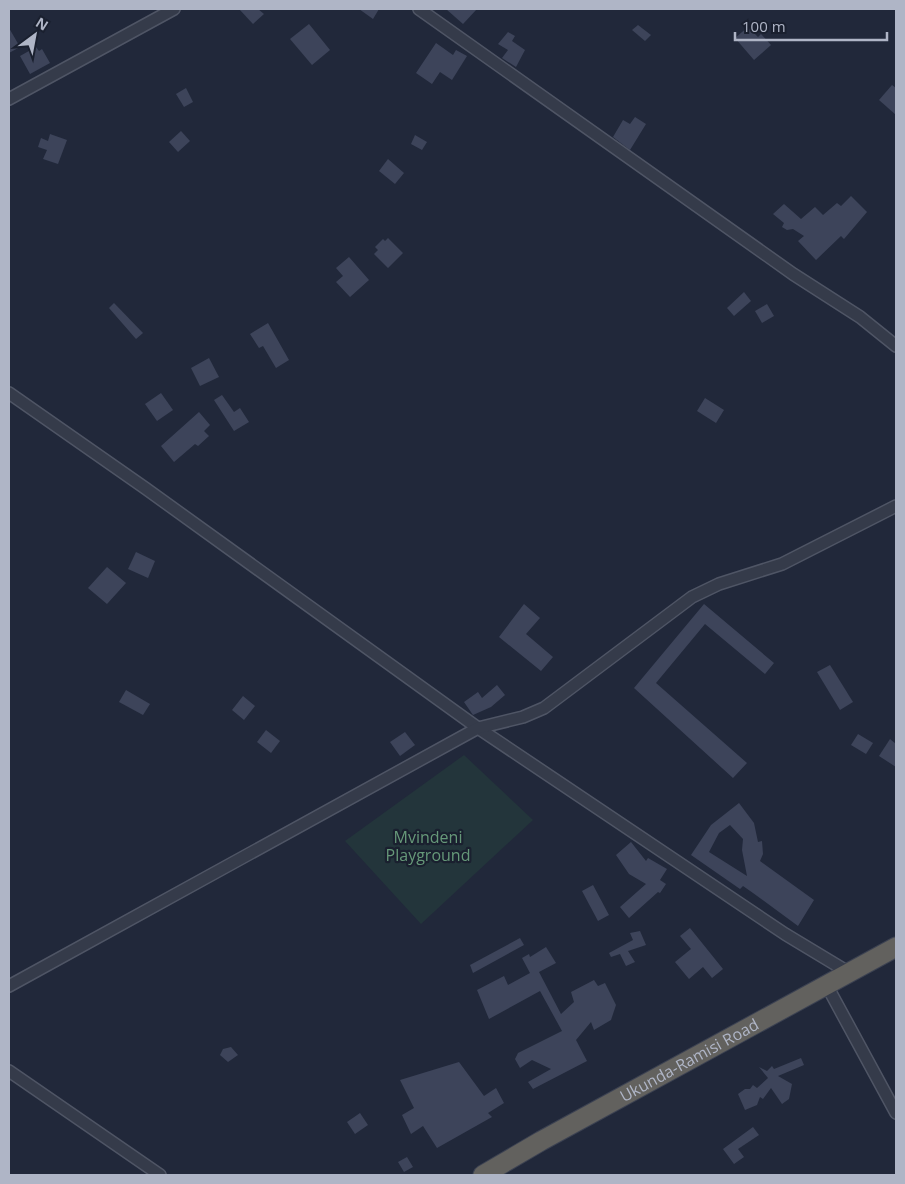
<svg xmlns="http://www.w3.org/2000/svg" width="905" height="1184" font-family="'Open Sans',sans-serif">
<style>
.green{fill:#23353b}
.building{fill:#3d445a;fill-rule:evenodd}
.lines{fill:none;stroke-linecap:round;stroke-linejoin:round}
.minor-casing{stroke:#4f5565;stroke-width:14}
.trunk-casing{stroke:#3c4252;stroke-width:21}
.minor{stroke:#353b4a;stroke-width:11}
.trunk{stroke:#62615e;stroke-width:19}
.labels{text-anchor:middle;stroke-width:4.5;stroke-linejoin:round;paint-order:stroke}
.park-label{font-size:16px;fill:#669879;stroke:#1a202f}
.street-label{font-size:16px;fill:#afb5c6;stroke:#1a202f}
</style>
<rect width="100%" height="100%" fill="#21283a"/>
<!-- green -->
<polygon class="green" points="464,755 533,820 421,924 345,841"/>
<!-- building -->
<g class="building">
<polygon points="239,9 258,9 264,14 253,24"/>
<polygon points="359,9 379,9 373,19"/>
<polygon points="446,9 477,9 463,24"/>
<polygon points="309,24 330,50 312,65 290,39"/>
<polygon points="638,25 651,35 645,41 632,30"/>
<polygon points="748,27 758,37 761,34 771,45 754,60 735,38"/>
<polygon points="9,28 20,47 9,53"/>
<polygon points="508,32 515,36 512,41 525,50 516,67 502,58 508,50 498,44"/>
<polygon points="436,43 453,55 456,50 467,56 452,80 440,72 432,84 416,73"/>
<polygon points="36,47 39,51 42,49 50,63 30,74 20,56"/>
<polygon points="892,85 896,88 896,115 879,100"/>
<polygon points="186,88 193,102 184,107 176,94"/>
<polygon points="635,117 646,124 630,150 613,137 623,120 630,124"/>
<polygon points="181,131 190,141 178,152 169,142"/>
<polygon points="50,134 67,140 58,164 43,159 47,150 38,147 41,138 48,141"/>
<polygon points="415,135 427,142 422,150 411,144"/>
<polygon points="388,159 404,173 395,184 379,171"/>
<polygon points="851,196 867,212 844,239 841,236 816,260 798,241 804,236 793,229 787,230 782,227 784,223 773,214 784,204 801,219 815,207 823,215 837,203 841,206"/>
<polygon points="388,238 403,253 388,268 374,254 378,250 375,247 383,239 385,241"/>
<polygon points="349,257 369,280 350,297 336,282 343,276 336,268"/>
<polygon points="744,292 751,301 734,316 727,308"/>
<polygon points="114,303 143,333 136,339 109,308"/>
<polygon points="767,304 774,316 762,323 755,311"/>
<polygon points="268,323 289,360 276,368 263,346 259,348 250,334"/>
<polygon points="209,358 219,377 200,386 191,368"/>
<polygon points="161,393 173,410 157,421 145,404"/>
<polygon points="222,395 234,412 240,408 249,422 234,431 214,400"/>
<polygon points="705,398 724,410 716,423 697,411"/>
<polygon points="199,412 210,425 204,431 209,436 198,446 195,444 174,462 161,446"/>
<polygon points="136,552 155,561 148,578 128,569"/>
<polygon points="107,567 126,583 107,604 88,588"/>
<polygon points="524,604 540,618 526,634 553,657 541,671 499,637"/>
<polygon points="704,604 774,663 765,674 705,624 656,683 747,763 733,778 634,688"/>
<polygon points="830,665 853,702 840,710 817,672"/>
<polygon points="497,685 505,695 491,707 473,715 464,702 478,692 482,698"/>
<polygon points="126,690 150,704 143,715 119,702"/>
<polygon points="243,696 255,706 244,720 232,710"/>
<polygon points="266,730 280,741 271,753 257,742"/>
<polygon points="405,732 415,745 400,756 390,742"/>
<polygon points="858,734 873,743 866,754 851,745"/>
<polygon points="890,739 896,744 896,767 879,756"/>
<path d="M 739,803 L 754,823 L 758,842 L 762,841 L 763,854 L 760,861 L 814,900 L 798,926 L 753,893 L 743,886 L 740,889 L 691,855 L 711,825 ZM 730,825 L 743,839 L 742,850 L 747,876 L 709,852 L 719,833 Z"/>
<polygon points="631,842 646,861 648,858 667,869 660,880 666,884 660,893 658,892 629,918 620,907 646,884 629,874 616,855"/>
<polygon points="593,885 609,915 598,921 582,891"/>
<polygon points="690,928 723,969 712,978 703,967 689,979 675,962 691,949 680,936"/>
<polygon points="640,931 646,945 628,951 635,962 626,966 620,954 611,957 609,953 633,940 630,933"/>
<polygon points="520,938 524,945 473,973 470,965"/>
<polygon points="546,947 556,963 539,972 561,1014 574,1002 571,992 594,980 598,986 605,983 616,1005 611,1020 594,1030 591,1022 576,1040 587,1061 533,1089 528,1082 551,1069 532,1060 520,1068 515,1059 518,1053 562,1031 540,991 489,1019 477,990 504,976 508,985 530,973 522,958 529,954 530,957"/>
<polygon points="231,1047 238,1055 228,1062 220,1055 223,1049"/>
<polygon points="801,1058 804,1065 778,1076 792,1084 789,1099 782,1104 771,1088 763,1099 760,1097 757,1105 745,1110 738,1094 745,1089 750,1089 753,1085 757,1088 768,1078 759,1067 767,1071 772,1066 774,1069"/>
<polygon points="459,1062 484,1096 496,1088 504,1103 488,1113 492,1117 437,1148 423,1126 411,1134 402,1115 414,1108 400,1080"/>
<polygon points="360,1113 368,1125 355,1134 347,1122"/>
<polygon points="753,1127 759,1135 738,1149 744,1157 734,1164 723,1149"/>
<polygon points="407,1157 413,1167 404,1172 398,1162"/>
</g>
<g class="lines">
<defs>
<g id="minor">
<polyline points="419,9 793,274 860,317 896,346"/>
<polyline points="9,99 174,9"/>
<polyline points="9,393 145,488 478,728 785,934 848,972"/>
<polyline points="826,984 896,1113"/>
<polyline points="9,986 478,728 523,717 544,708 692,597 719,584 782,564 896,506"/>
<polyline points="9,1071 160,1175"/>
</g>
<g id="trunk">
<path id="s1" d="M 483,1175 L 541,1141 L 896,947"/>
</g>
</defs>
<!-- minor casing -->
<use href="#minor" class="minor-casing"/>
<!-- trunk casing -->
<use href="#trunk" class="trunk-casing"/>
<!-- minor -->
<use href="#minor" class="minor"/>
<!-- trunk -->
<use href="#trunk" class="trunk"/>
</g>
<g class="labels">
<!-- park labels -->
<g class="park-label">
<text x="428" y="843">Mvindeni<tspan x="428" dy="18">Playground</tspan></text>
</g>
<!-- street labels -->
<g class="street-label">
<text dy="6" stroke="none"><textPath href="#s1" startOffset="236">Ukunda-Ramisi Road</textPath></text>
</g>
</g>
<!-- border -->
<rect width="905" height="1184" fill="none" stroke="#afb5c6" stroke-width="20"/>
<!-- north arrow -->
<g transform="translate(35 35) rotate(32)" stroke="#1a202f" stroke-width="4" paint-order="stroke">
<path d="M0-4L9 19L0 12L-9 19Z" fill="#afb5c6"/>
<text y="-8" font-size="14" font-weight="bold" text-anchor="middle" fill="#afb5c6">N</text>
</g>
<!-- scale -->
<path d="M735 32v8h152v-8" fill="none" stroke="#afb5c6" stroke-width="2.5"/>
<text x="742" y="32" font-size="15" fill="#afb5c6" stroke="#1a202f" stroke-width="4" paint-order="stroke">100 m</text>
</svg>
